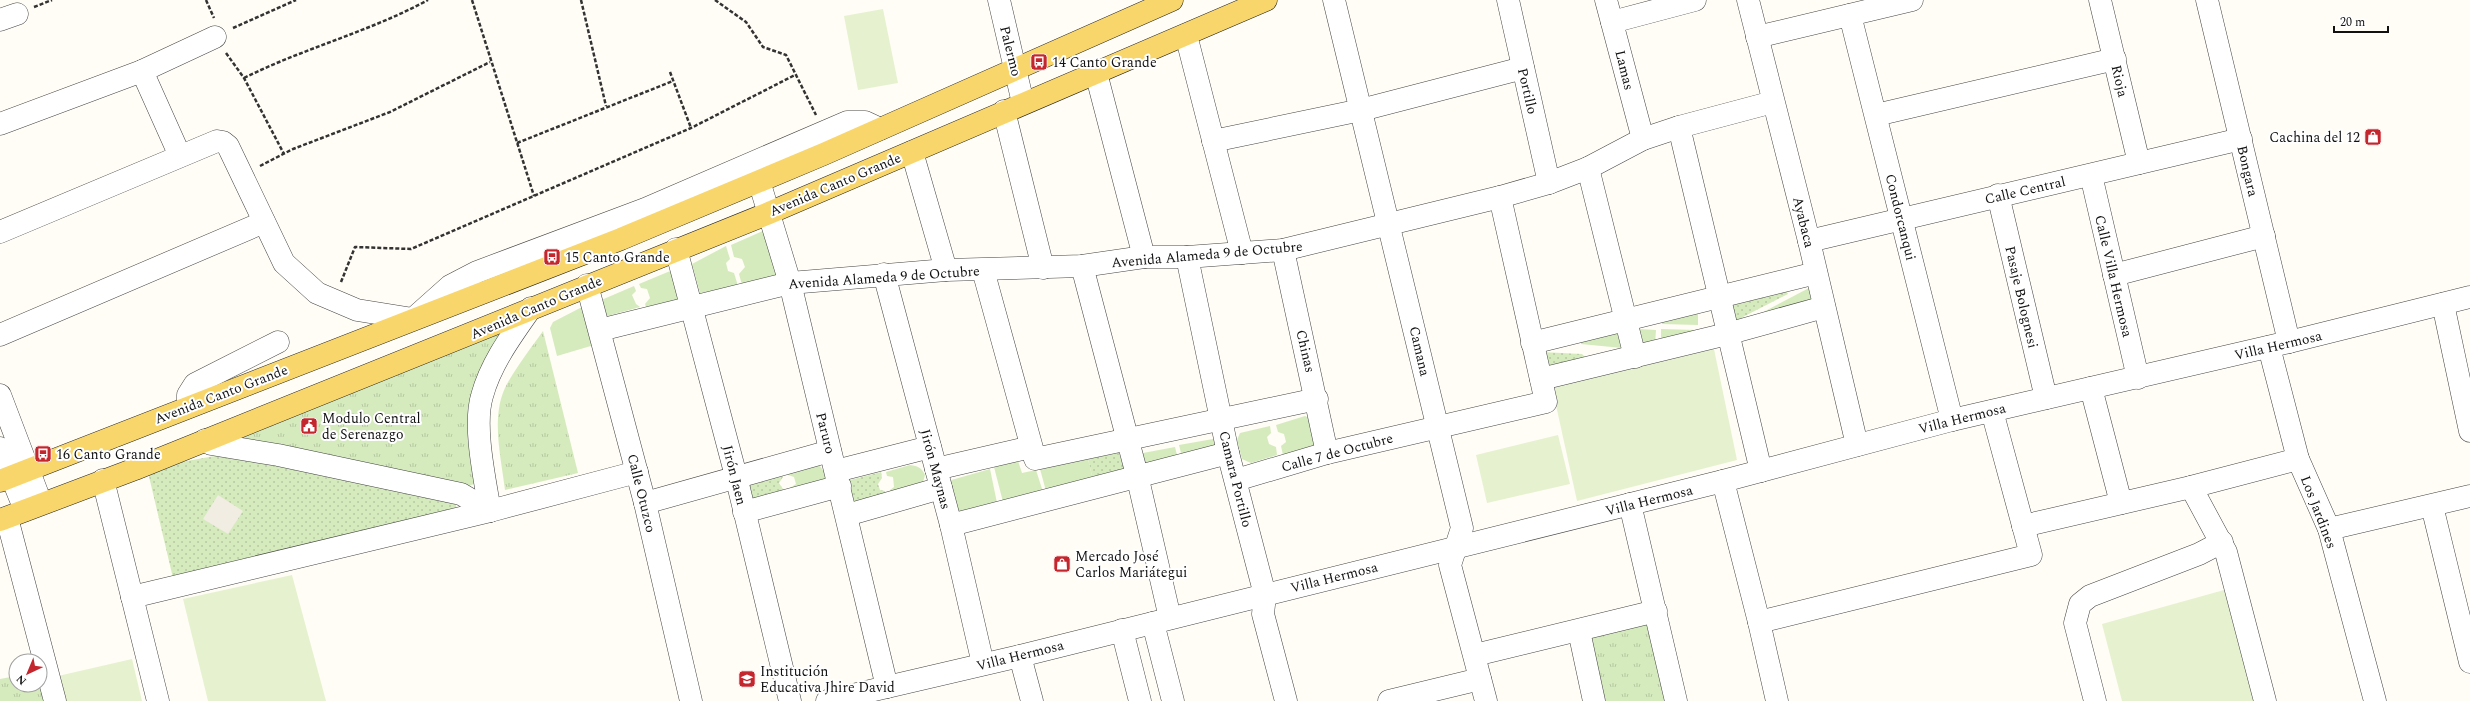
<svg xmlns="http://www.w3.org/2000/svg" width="2470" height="701" font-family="Spectral,serif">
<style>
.grass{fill:#d5ebbd}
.park{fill:url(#park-tufts)}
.garden{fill:url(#garden-dots)}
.pitch{fill:#e6f2cf}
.plaza{fill:#f1ede2}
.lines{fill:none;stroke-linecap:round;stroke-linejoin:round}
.minor-casing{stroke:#444;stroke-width:23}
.major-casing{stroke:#222;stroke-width:23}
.path{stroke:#333;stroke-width:2.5;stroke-dasharray:4 2;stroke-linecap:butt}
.minor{stroke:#fff;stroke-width:22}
.major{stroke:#f9d66b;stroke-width:22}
.labels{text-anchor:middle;stroke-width:4;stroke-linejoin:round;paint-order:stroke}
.street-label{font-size:14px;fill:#111;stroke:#fff}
.poi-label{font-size:14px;fill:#111;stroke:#fff;text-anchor:start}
</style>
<defs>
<pattern id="park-tufts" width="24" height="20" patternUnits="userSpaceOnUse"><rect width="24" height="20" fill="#d5ebbd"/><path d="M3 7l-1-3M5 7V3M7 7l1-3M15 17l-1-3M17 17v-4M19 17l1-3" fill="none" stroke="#b6c8a1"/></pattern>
<pattern id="garden-dots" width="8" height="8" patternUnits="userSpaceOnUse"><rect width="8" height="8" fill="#d5ebbd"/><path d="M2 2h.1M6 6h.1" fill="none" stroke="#b6c8a1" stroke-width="1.8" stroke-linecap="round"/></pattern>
</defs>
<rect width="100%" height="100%" fill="#fffdf5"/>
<!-- grass -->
<g class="grass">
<polygon points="765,230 778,276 742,285 739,274 745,267 742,259 734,257 731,245"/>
<polygon points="726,246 730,259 726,263 728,271 734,273 738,286 700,293 692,264"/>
<polygon points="675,269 683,298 646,307 645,304 650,298 647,289 641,288 639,284"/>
<polygon points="634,286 636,291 632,295 636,304 640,307 604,317 599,301"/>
<polygon points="1809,288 1812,305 1752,318"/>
<polygon points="584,306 594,345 557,356 550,328 553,322"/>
<polygon points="1698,312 1698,325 1662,324 1661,320"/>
<polygon points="1639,329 1656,330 1655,344 1638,348"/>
<polygon points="1661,329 1696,330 1697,333 1661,342"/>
<polygon points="1619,331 1622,348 1581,344 1581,341"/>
<polygon points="1305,416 1311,419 1318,443 1314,447 1283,455 1281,446 1286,442 1284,434 1278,432 1276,425"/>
<polygon points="1270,426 1271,433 1267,437 1269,444 1276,447 1277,455 1251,463 1242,459 1237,440 1240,433"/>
<polygon points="1213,439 1217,440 1218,447 1182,457 1179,445"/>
<polygon points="1175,447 1178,459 1147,466 1140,456 1143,453"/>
<polygon points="1088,459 1093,480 1046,491 1040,469"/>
<polygon points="1018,461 1022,473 1036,470 1043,492 1003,502 994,467"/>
<polygon points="819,465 826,474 825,480 791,494 790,488 796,484 794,477 788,475 786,470"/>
<path d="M 910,465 C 918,466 922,468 925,475 L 922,486 L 891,495 L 890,490 L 894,487 L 893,477 L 887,476 L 886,472 Z"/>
<polygon points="990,469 997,503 956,512 948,481"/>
</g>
<!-- park -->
<g class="park">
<polygon points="518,320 486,372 476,483 467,487 221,439"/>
<path d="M 543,331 L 578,473 L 505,490 C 501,456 490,415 507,384 C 517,366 531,348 543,331 Z"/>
<polygon points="1652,618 1671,701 1599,701 1585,636"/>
<polygon points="16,676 16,685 40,685 50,701 0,701 0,679"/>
</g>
<!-- garden -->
<g class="garden">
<polygon points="1786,290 1788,294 1735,321 1729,304"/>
<polygon points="1541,352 1582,354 1585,357 1545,370"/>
<polygon points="1119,453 1125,470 1093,480 1088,459"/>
<polygon points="215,456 263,459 454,499 457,509 173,578 147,468"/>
<polygon points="781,471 783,477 779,483 787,495 754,501 747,492 750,482"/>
<polygon points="881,472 882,478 878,484 880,490 885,491 887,497 853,502 847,485 850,480"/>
</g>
<!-- pitch -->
<g class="pitch">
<polygon points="883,9 898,83 858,90 844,16"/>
<polygon points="1714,349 1737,460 1577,501 1552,387"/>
<polygon points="1558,435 1570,484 1487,503 1476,455"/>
<polygon points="292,575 326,701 208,701 183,599"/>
<polygon points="2224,590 2254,701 2122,701 2102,624"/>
<polygon points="132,659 142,701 65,701 58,676"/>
</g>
<!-- plaza -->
<polygon class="plaza" points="218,495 243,511 228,534 203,519"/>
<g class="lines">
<defs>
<g id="minor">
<polyline points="999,0 1023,103"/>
<polyline points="1334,0 1462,528 1450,565 1486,701"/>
<polyline points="1508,0 1549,183"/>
<polyline points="1606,0 1643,139"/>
<polyline points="1748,0 1809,241 1857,445"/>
<polyline points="2100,0 2139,163"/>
<polyline points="2207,0 2289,342"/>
<polyline points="1850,15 1952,420"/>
<polyline points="0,20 17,14"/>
<polyline points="1612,22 1695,0"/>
<polyline points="1186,35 1242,253"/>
<polyline points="1757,37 1912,0"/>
<polyline points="142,71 180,156"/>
<polyline points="1096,73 1144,257"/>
<polyline points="1004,111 1043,268"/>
<polyline points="1876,115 2115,59"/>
<polyline points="0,124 142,71 215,37"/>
<polyline points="1679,127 1761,471"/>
<polyline points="1213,141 1361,110 1523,68"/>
<polyline points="912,152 946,270"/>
<polyline points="1588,168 1635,357"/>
<polyline points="2091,175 2138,378"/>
<polyline points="759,181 790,283 887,687"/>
<polyline points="1998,195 2046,398"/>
<polyline points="0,232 217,141 223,142 228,146 284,263 317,293 357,310 413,319 450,286 477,272 645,209 847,122 865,122 880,129"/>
<polyline points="1809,241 2241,139"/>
<polyline points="676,249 736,476 790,701"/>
<polyline points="1283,250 1327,453"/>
<polyline points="1187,257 1228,453 1265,595 1263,614 1286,701"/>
<polyline points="1082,266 1137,475 1170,618"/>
<polyline points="983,270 1035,459 1317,399"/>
<polyline points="884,274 951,525 983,664"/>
<polyline points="2114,275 2264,236"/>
<polyline points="587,285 645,503 691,701"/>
<polyline points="2443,304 2470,431"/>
<polyline points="600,330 790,283 946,270 1082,266 1144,257 1187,257 1283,250 1500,197 1549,183 1588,168 1643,139 1679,127 1773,102"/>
<polyline points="0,335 264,222"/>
<polyline points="1532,343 1816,273"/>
<polyline points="2269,347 2298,459 2329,529 2375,701"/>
<polyline points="1541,379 1727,334 1824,307"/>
<polyline points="2091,388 2121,503"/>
<polyline points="0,395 41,503"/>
<polyline points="188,407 188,395 195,384 278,342"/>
<polyline points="205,440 211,444 278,455 461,494 490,511"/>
<polyline points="0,448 25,510"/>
<polyline points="936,469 1031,447"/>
<polyline points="836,471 930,447"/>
<polyline points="103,480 158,701"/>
<polyline points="1236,480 1327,453 1546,402 1500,197"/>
<polyline points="1723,481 1759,622 1777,701"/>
<polyline points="2191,487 2226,552 2265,701"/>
<polyline points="645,503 830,451"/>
<polyline points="1630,504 1676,701"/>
<polyline points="2432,506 2470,662"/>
<path d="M 490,511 C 485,480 473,426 482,396 C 491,363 512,335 531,308"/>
<polyline points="744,512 840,486"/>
<polyline points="847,515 941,488"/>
<polyline points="7,518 55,701"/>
<polyline points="951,525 1228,453"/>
<polyline points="2023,526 2191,487 2298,459"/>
<polyline points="2329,529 2470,496"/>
<polyline points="132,597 490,511 637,472"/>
<polyline points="1759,622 2031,555 1992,411"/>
<polyline points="1153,623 1173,701"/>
<polyline points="1122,630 1140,701"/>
<polyline points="1579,631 1594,701"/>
<polyline points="1475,655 1656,611"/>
<polyline points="1020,656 1032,701"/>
<polyline points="827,701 1020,656 1723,481 1952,420 2289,342 2470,297"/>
<polyline points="1389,701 1480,679"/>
<polyline points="2095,701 2075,623 2080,604 2090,596 2199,554 2222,542"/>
</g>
<g id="major">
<polyline points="0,481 621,239 824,154 1172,0"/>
<polyline points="0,520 135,469 769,213 1266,0"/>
</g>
</defs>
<!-- minor casing -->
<use href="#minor" class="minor-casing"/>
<!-- major casing -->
<use href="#major" class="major-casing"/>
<!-- path -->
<g class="path">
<polyline points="206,0 214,18"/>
<polyline points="472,0 534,196"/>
<polyline points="581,0 606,106"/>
<polyline points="715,0 746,22 763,47 786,55 816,115"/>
<polyline points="34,7 52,0"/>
<polyline points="233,28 296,0"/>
<polyline points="226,53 244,78 284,154"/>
<polyline points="670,72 691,128"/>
<path d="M 244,78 C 304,48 369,32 428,0"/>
<polyline points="517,143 673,81"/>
<polyline points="260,166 293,149 390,112 490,62"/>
<polyline points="341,282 355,247 411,249 691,128 795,75"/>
</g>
<!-- minor -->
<use href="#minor" class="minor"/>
<!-- major -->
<use href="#major" class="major"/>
</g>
<!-- icons -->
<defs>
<symbol id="bus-square" viewBox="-11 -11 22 22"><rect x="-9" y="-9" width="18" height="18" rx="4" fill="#c4262e" stroke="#fff"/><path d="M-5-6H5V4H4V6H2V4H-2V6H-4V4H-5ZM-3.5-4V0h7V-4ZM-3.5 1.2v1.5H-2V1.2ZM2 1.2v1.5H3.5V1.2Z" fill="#fff"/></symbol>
<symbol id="shop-square" viewBox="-11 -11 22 22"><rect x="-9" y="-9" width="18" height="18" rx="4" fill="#c4262e" stroke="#fff"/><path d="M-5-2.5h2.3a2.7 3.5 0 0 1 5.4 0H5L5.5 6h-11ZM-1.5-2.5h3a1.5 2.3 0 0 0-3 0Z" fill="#fff"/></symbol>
<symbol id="civic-square" viewBox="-11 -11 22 22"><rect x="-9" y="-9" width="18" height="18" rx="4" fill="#c4262e" stroke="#fff"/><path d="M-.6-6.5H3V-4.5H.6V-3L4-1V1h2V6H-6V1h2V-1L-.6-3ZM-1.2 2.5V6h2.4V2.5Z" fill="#fff"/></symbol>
<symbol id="school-square" viewBox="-11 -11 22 22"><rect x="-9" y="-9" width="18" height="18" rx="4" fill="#c4262e" stroke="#fff"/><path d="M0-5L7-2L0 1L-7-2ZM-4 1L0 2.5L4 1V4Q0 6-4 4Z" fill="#fff"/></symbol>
</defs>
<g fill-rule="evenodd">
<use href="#bus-square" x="1029" y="52" width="20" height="20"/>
<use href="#shop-square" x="2363" y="127" width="20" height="20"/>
<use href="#bus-square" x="542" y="247" width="20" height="20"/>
<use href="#civic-square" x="299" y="416" width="20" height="20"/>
<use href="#bus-square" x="33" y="444" width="20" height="20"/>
<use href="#shop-square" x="1052" y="554" width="20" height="20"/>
<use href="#school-square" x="737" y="669" width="20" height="20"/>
</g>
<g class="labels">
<!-- street labels -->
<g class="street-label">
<text transform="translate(1011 51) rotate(76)" y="5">Palermo</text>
<text transform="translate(1625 70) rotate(76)" y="5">Lamas</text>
<text transform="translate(2120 81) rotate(77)" y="5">Rioja</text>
<text transform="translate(1528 91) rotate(77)" y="5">Portillo</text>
<text transform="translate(2248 171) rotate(77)" y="5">Bongara</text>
<text transform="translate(835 184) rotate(-23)" y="5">Avenida Canto Grande</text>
<text transform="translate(2025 190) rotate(-13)" y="5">Calle Central</text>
<text transform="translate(1901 217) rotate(76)" y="5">Condorcanqui</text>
<text transform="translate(1804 222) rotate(76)" y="5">Ayabaca</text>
<text transform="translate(1207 254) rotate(-5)" y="5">Avenida Alameda 9 de Octubre</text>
<text transform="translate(2114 276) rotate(77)" y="5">Calle Villa Hermosa</text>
<text transform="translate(884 277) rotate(-4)" y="5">Avenida Alameda 9 de Octubre</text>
<text transform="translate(2022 297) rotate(77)" y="5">Pasaje Bolognesi</text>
<text transform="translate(536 307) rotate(-23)" y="5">Avenida Canto Grande</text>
<text transform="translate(2278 345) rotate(-13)" y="5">Villa Hermosa</text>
<text transform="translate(1306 351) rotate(77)" y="5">Chinas</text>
<text transform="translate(1420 351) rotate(77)" y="5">Camana</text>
<text transform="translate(221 394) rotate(-21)" y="5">Avenida Canto Grande</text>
<text transform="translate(1962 418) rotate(-14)" y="5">Villa Hermosa</text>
<text transform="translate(826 433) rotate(76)" y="5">Paruro</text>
<text transform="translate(1337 452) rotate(-15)" y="5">Calle 7 de Octubre</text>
<text transform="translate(936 469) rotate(75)" y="5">Jirón Maynas</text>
<text transform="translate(735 475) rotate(76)" y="5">Jirón Jaen</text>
<text transform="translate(1236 479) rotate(76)" y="5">Camara Portillo</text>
<text transform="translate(642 493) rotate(76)" y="5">Calle Otuzco</text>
<text transform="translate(1649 500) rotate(-14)" y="5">Villa Hermosa</text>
<text transform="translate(2319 512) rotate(69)" y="5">Los Jardines</text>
<text transform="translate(1334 577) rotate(-14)" y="5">Villa Hermosa</text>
<text transform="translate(1020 655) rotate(-14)" y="5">Villa Hermosa</text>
</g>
<!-- poi labels -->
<g class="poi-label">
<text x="1052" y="67">14 Canto Grande</text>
<text x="2360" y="142" text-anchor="end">Cachina del 12</text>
<text x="565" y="262">15 Canto Grande</text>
<text x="322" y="423">Modulo Central<tspan x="322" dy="16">de Serenazgo</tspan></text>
<text x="56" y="459">16 Canto Grande</text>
<text x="1075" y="561">Mercado José<tspan x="1075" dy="16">Carlos Mariátegui</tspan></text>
<text x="760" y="676">Institución<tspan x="760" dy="16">Educativa Jhire David</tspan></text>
</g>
</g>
<!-- north arrow -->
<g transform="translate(28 673) rotate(224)"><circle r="19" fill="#ffffff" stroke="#a0a0a0"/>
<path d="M0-3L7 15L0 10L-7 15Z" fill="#c4262e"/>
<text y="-6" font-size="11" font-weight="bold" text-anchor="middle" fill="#111111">N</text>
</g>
<!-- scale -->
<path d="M2334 26v6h54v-6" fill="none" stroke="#111111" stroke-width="2"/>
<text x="2340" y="26" font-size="12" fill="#111111" stroke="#ffffff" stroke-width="3" paint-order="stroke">20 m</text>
</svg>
